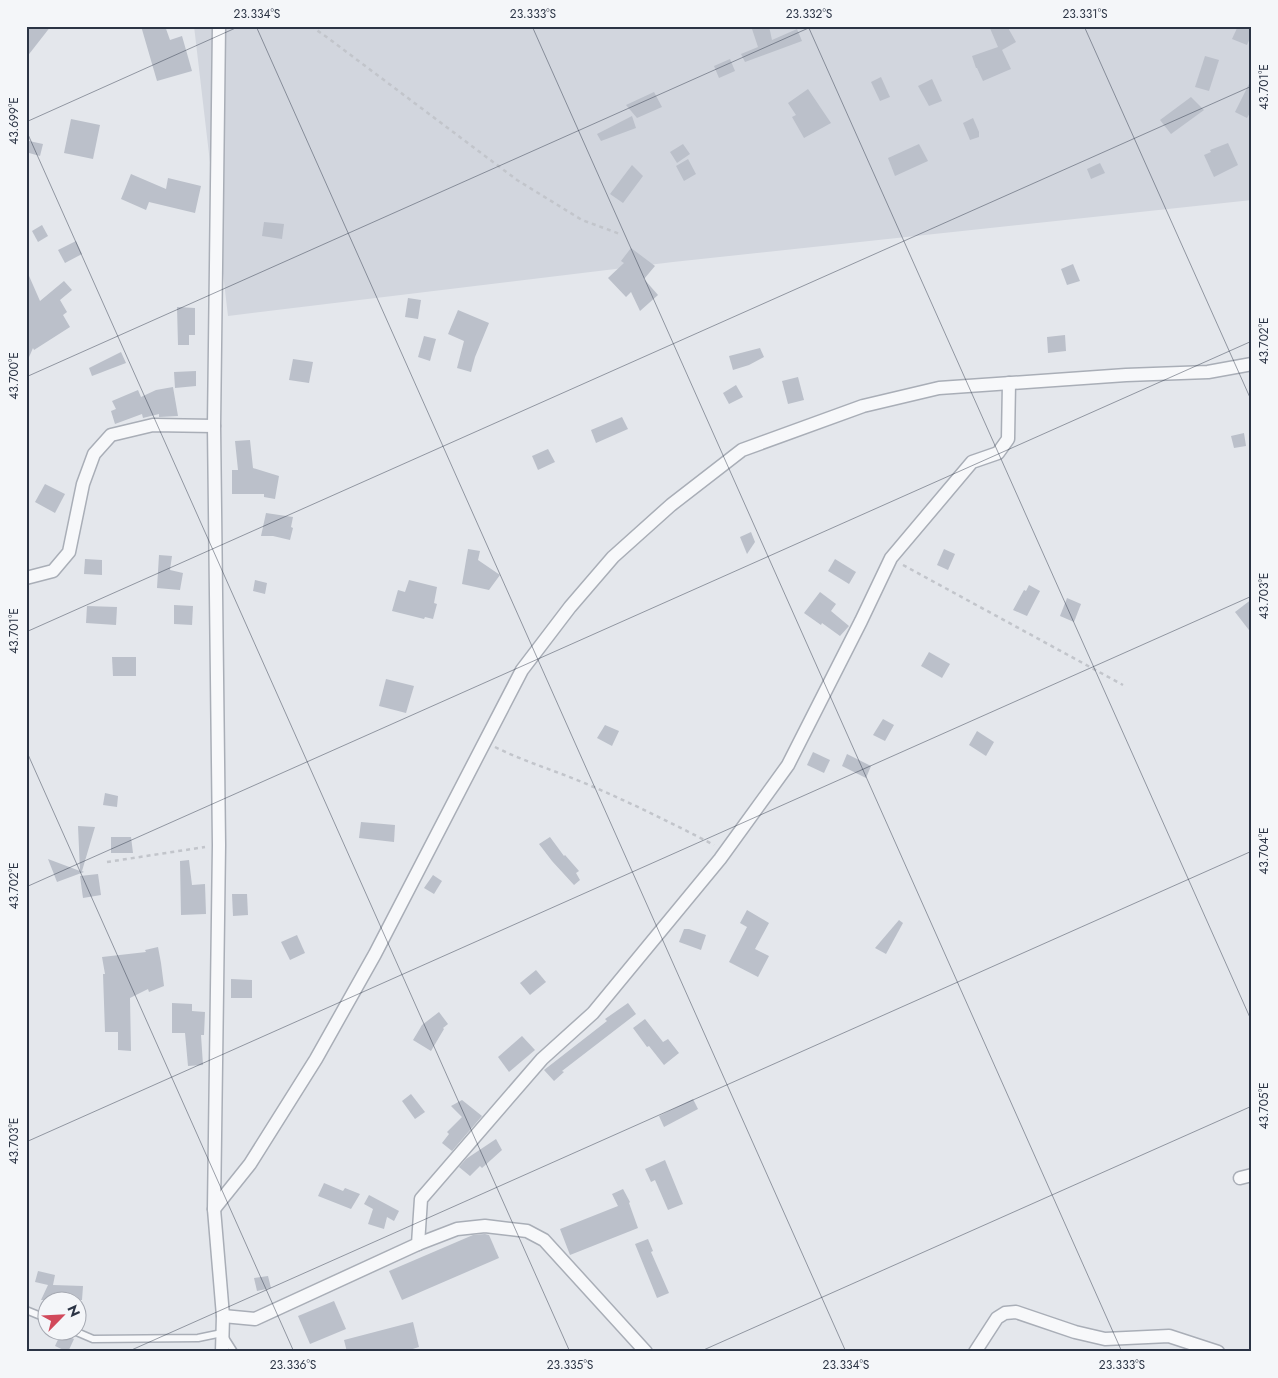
<svg xmlns="http://www.w3.org/2000/svg" width="1278" height="1378" font-family="Jost,sans-serif">
<style>
.built{fill:#d2d6de}
.building{fill:#bbc0ca}
.lines{fill:none;stroke-linecap:round;stroke-linejoin:round}
.lane-casing{stroke:#a9aeb7;stroke-width:9}
.street-casing{stroke:#a9aeb7;stroke-width:15}
.path{stroke:#c2c5cb;stroke-width:2.5;stroke-dasharray:4 4;stroke-linecap:butt}
.lane{stroke:#f7f8fa;stroke-width:6}
.street{stroke:#f7f8fa;stroke-width:12}
.ticks{fill:none;stroke:#2b3445;stroke-width:1;stroke-opacity:0.45}
.neatline{fill:none;stroke:#2b3445;stroke-width:2}
.ticks-label{font-size:12px;text-anchor:middle;fill:#2b3445}
</style>
<rect width="100%" height="100%" fill="#e4e7ec"/>
<!-- built -->
<polygon class="built" points="194,26 1252,26 1252,200 673,262 228,316"/>
<!-- building -->
<g class="building">
<polygon points="26,26 51,26 26,58"/>
<polygon points="141,26 165,26 170,40 182,36 192,71 157,81"/>
<polygon points="751,26 769,26 772,40 797,29 802,41 745,62 741,54 758,47"/>
<polygon points="989,26 1007,26 1016,42 1002,50 1011,69 983,81 977,68 976,68 972,56 998,47"/>
<polygon points="1238,26 1252,26 1252,33 1247,45 1232,39"/>
<polygon points="1205,56 1219,60 1209,91 1195,87"/>
<polygon points="730,59 735,71 719,78 714,66"/>
<polygon points="881,77 890,97 880,101 871,82"/>
<polygon points="1252,78 1252,109 1247,118 1235,112"/>
<polygon points="932,79 942,101 929,106 918,86"/>
<polygon points="808,89 831,123 804,138 792,117 796,115 788,103"/>
<polygon points="654,92 662,107 637,118 626,105"/>
<polygon points="1191,97 1204,110 1171,134 1160,120"/>
<polygon points="632,116 636,128 601,141 597,134"/>
<polygon points="973,118 979,132 979,137 970,140 963,123"/>
<polygon points="71,119 100,125 93,159 64,153"/>
<polygon points="29,141 43,144 40,156 29,153"/>
<polygon points="1228,143 1238,165 1214,177 1204,155 1211,152 1210,150"/>
<polygon points="683,144 690,154 677,163 670,152"/>
<polygon points="919,144 928,161 895,176 888,158"/>
<polygon points="688,159 696,174 684,181 676,166"/>
<polygon points="1100,163 1105,173 1091,179 1087,169"/>
<polygon points="632,165 643,176 623,203 610,194"/>
<polygon points="131,174 166,189 168,178 201,186 195,213 149,202 146,210 121,199"/>
<polygon points="264,222 284,224 282,239 262,236"/>
<polygon points="42,225 48,236 38,242 32,231"/>
<polygon points="76,241 82,254 65,263 58,250"/>
<polygon points="631,248 655,266 644,279 658,295 640,311 631,292 626,297 608,278 624,263 621,261"/>
<polygon points="1073,264 1080,281 1067,285 1061,269"/>
<polygon points="26,269 40,301 64,281 72,290 60,300 67,312 63,315 70,327 34,350 33,348 26,364"/>
<polygon points="408,298 421,300 418,319 405,317"/>
<polygon points="177,307 195,308 195,335 189,335 189,345 178,345"/>
<polygon points="458,310 489,323 475,357 471,372 457,368 464,341 448,334"/>
<polygon points="1065,335 1066,351 1048,353 1047,337"/>
<polygon points="424,336 436,339 430,361 418,357"/>
<polygon points="760,348 764,357 749,365 733,370 729,356"/>
<polygon points="121,352 126,363 92,376 89,368"/>
<polygon points="293,359 313,362 309,383 289,380"/>
<polygon points="196,371 196,386 175,388 174,372"/>
<polygon points="798,377 804,400 788,404 782,381"/>
<polygon points="736,385 743,397 729,404 723,393"/>
<polygon points="173,387 178,416 159,417 159,414 143,418 142,414 115,424 111,411 116,409 112,401 138,390 141,397 156,390"/>
<polygon points="622,417 628,429 596,443 591,430"/>
<polygon points="1244,433 1246,446 1234,448 1231,436"/>
<polygon points="250,440 253,468 279,476 275,499 264,497 264,494 232,494 232,470 238,470 235,441"/>
<polygon points="548,449 555,462 538,470 532,456"/>
<polygon points="45,484 65,494 55,513 35,502"/>
<polygon points="266,513 293,517 291,527 293,528 290,540 273,536 261,536"/>
<polygon points="751,532 755,542 747,554 740,537"/>
<polygon points="468,549 480,551 478,560 500,575 489,590 462,584"/>
<polygon points="944,549 955,554 948,570 937,565"/>
<polygon points="159,555 172,556 170,570 183,573 180,590 157,588"/>
<polygon points="85,559 102,560 102,575 84,574"/>
<polygon points="835,559 856,572 849,584 828,571"/>
<polygon points="255,580 267,583 265,594 253,591"/>
<polygon points="409,580 437,587 434,603 437,604 433,619 425,617 424,619 392,611 398,590 405,592"/>
<polygon points="1029,585 1040,591 1027,616 1013,610 1024,590 1026,591"/>
<polygon points="820,592 836,604 831,611 849,626 840,636 822,623 821,625 804,613"/>
<polygon points="1067,598 1081,604 1074,622 1060,616"/>
<polygon points="1252,599 1252,634 1235,612"/>
<polygon points="174,605 193,606 192,625 174,624"/>
<polygon points="87,606 117,607 116,625 86,623"/>
<polygon points="929,652 950,664 942,678 921,666"/>
<polygon points="112,657 136,657 136,676 113,676"/>
<polygon points="386,679 414,686 406,713 379,706"/>
<polygon points="883,719 894,725 885,741 873,735"/>
<polygon points="605,725 619,731 612,746 597,738"/>
<polygon points="977,731 994,742 986,756 969,745"/>
<polygon points="813,752 830,760 824,773 807,765"/>
<polygon points="847,754 871,766 866,778 842,766"/>
<polygon points="105,793 118,796 117,807 103,805"/>
<polygon points="361,822 395,825 394,842 359,838"/>
<polygon points="78,826 95,827 82,871 84,872 57,882 48,859 80,871"/>
<polygon points="111,837 131,837 133,853 111,853"/>
<polygon points="550,837 564,856 565,855 579,871 576,873 580,880 574,885 552,861 539,844"/>
<polygon points="189,860 192,885 205,884 206,914 181,915 180,861"/>
<polygon points="98,874 101,895 83,898 80,876"/>
<polygon points="433,875 442,881 434,894 424,888"/>
<polygon points="232,894 247,894 248,915 233,916"/>
<polygon points="747,910 769,923 755,949 769,956 758,977 729,962 747,927 740,923"/>
<polygon points="899,920 903,923 886,954 875,948"/>
<polygon points="684,929 689,929 706,935 701,950 679,942"/>
<polygon points="297,935 305,953 290,960 281,942"/>
<polygon points="158,947 161,963 164,986 149,992 148,989 130,998 131,1051 118,1050 118,1032 105,1032 103,974 105,974 102,957 146,952 145,950"/>
<polygon points="536,970 546,982 530,995 520,983"/>
<polygon points="231,979 252,980 252,998 231,998"/>
<polygon points="172,1003 192,1004 192,1011 205,1012 204,1035 201,1035 203,1065 188,1066 185,1033 172,1033"/>
<polygon points="628,1003 636,1014 562,1071 564,1072 554,1081 544,1070 607,1021 605,1019"/>
<polygon points="439,1012 448,1024 443,1028 444,1029 431,1051 413,1040 422,1025"/>
<polygon points="645,1019 663,1042 668,1039 679,1053 664,1065 649,1046 647,1047 633,1028"/>
<polygon points="522,1036 535,1050 509,1072 498,1057"/>
<polygon points="411,1094 425,1112 415,1119 402,1101"/>
<polygon points="693,1099 698,1109 664,1127 659,1116"/>
<polygon points="462,1100 482,1116 452,1151 442,1143 449,1134 447,1132 462,1117 451,1106"/>
<polygon points="496,1139 502,1150 482,1168 480,1166 470,1176 459,1167 466,1159"/>
<polygon points="665,1160 683,1204 668,1210 655,1180 651,1182 645,1169"/>
<polygon points="324,1183 343,1191 345,1188 360,1194 351,1209 318,1196"/>
<polygon points="623,1189 630,1202 629,1203 638,1228 570,1255 560,1229 618,1206 612,1194"/>
<polygon points="369,1195 399,1211 394,1221 387,1217 384,1229 368,1224 373,1209 364,1204"/>
<polygon points="485,1234 489,1235 499,1258 402,1300 389,1271 473,1235"/>
<polygon points="648,1239 653,1251 651,1252 669,1293 657,1298 635,1244"/>
<polygon points="38,1271 55,1275 53,1285 83,1286 82,1300 41,1300 48,1285 35,1282"/>
<polygon points="268,1276 271,1288 257,1291 254,1278"/>
<polygon points="334,1301 346,1329 310,1344 298,1316"/>
<polygon points="413,1322 419,1347 403,1352 347,1352 344,1340"/>
<polygon points="61,1333 74,1339 68,1352 55,1346"/>
</g>
<g class="lines">
<defs>
<g id="lane">
<polyline points="26,1310 48,1319"/>
<polyline points="72,1330 93,1339 198,1338 222,1333 234,1352"/>
</g>
<g id="street">
<polyline points="219,26 214,426 219,845 214,1209 223,1316 222,1352"/>
<polyline points="26,578 53,571 69,552 83,484 94,454 111,435 153,425 214,426"/>
<polyline points="1240,1178 1252,1175"/>
<polyline points="214,1209 250,1164 316,1059 375,954 522,670 570,607 613,557 671,505 742,450 863,406 939,388 1126,375 1208,372 1252,364"/>
<polyline points="418,1244 457,1229 485,1226 527,1231 544,1240 646,1352"/>
<polyline points="223,1316 255,1319 418,1244 421,1199 542,1059 593,1013 720,859 788,765 861,621 891,558 972,462 998,453 1008,439 1009,383"/>
<polyline points="975,1352 997,1318 1005,1313 1016,1312 1075,1332 1105,1339 1169,1336 1218,1352"/>
</g>
</defs>
<!-- lane casing -->
<use href="#lane" class="lane-casing"/>
<!-- street casing -->
<use href="#street" class="street-casing"/>
<!-- path -->
<g class="path">
<polyline points="311,26 328,38 517,180 582,220 620,234"/>
<polyline points="903,565 1123,685"/>
<path d="M 495,747 C 523,761 553,770 582,782 C 627,801 670,822 714,845"/>
<polyline points="107,862 205,847"/>
</g>
<!-- lane -->
<use href="#lane" class="lane"/>
<!-- street -->
<use href="#street" class="street"/>
</g>
<!-- ticks -->
<path class="ticks" d="M 256,26 L 846,1352M 532,26 L 1122,1352M 808,26 L 1252,1022M 1084,26 L 1252,402M 26,122 L 240,26M 26,130 L 570,1352M 26,377 L 813,26M 26,632 L 1252,86M 26,750 L 294,1352M 26,887 L 1252,341M 26,1142 L 1252,596M 127,1352 L 1252,851M 699,1352 L 1252,1106"/>
<!-- border -->
<rect width="1278" height="1378" fill="none" stroke="#f4f6f9" stroke-width="55"/>
<!-- north arrow -->
<g transform="translate(62 1316) rotate(66)"><circle r="24" fill="#f4f6f9" stroke="#a4a8b1"/>
<path d="M0-4L9 19L0 12L-9 19Z" fill="#d1495b"/>
<text y="-8" font-size="14" font-weight="bold" text-anchor="middle" fill="#2b3445">N</text>
</g>
<rect x="28" y="28" width="1222" height="1322" class="neatline"/>
<g class="ticks-label">
<text x="257" y="18">23.334°S</text>
<text x="533" y="18">23.333°S</text>
<text x="809" y="18">23.332°S</text>
<text x="1085" y="18">23.331°S</text>
<text transform="translate(1264 87) rotate(-90)" y="4">43.701°E</text>
<text transform="translate(14 121) rotate(-90)" y="4">43.699°E</text>
<text transform="translate(1264 341) rotate(-90)" y="4">43.702°E</text>
<text transform="translate(14 376) rotate(-90)" y="4">43.700°E</text>
<text transform="translate(1264 596) rotate(-90)" y="4">43.703°E</text>
<text transform="translate(14 631) rotate(-90)" y="4">43.701°E</text>
<text transform="translate(1264 851) rotate(-90)" y="4">43.704°E</text>
<text transform="translate(14 886) rotate(-90)" y="4">43.702°E</text>
<text transform="translate(1264 1106) rotate(-90)" y="4">43.705°E</text>
<text transform="translate(14 1141) rotate(-90)" y="4">43.703°E</text>
<text x="293" y="1369">23.336°S</text>
<text x="570" y="1369">23.335°S</text>
<text x="846" y="1369">23.334°S</text>
<text x="1122" y="1369">23.333°S</text>
</g>
</svg>
